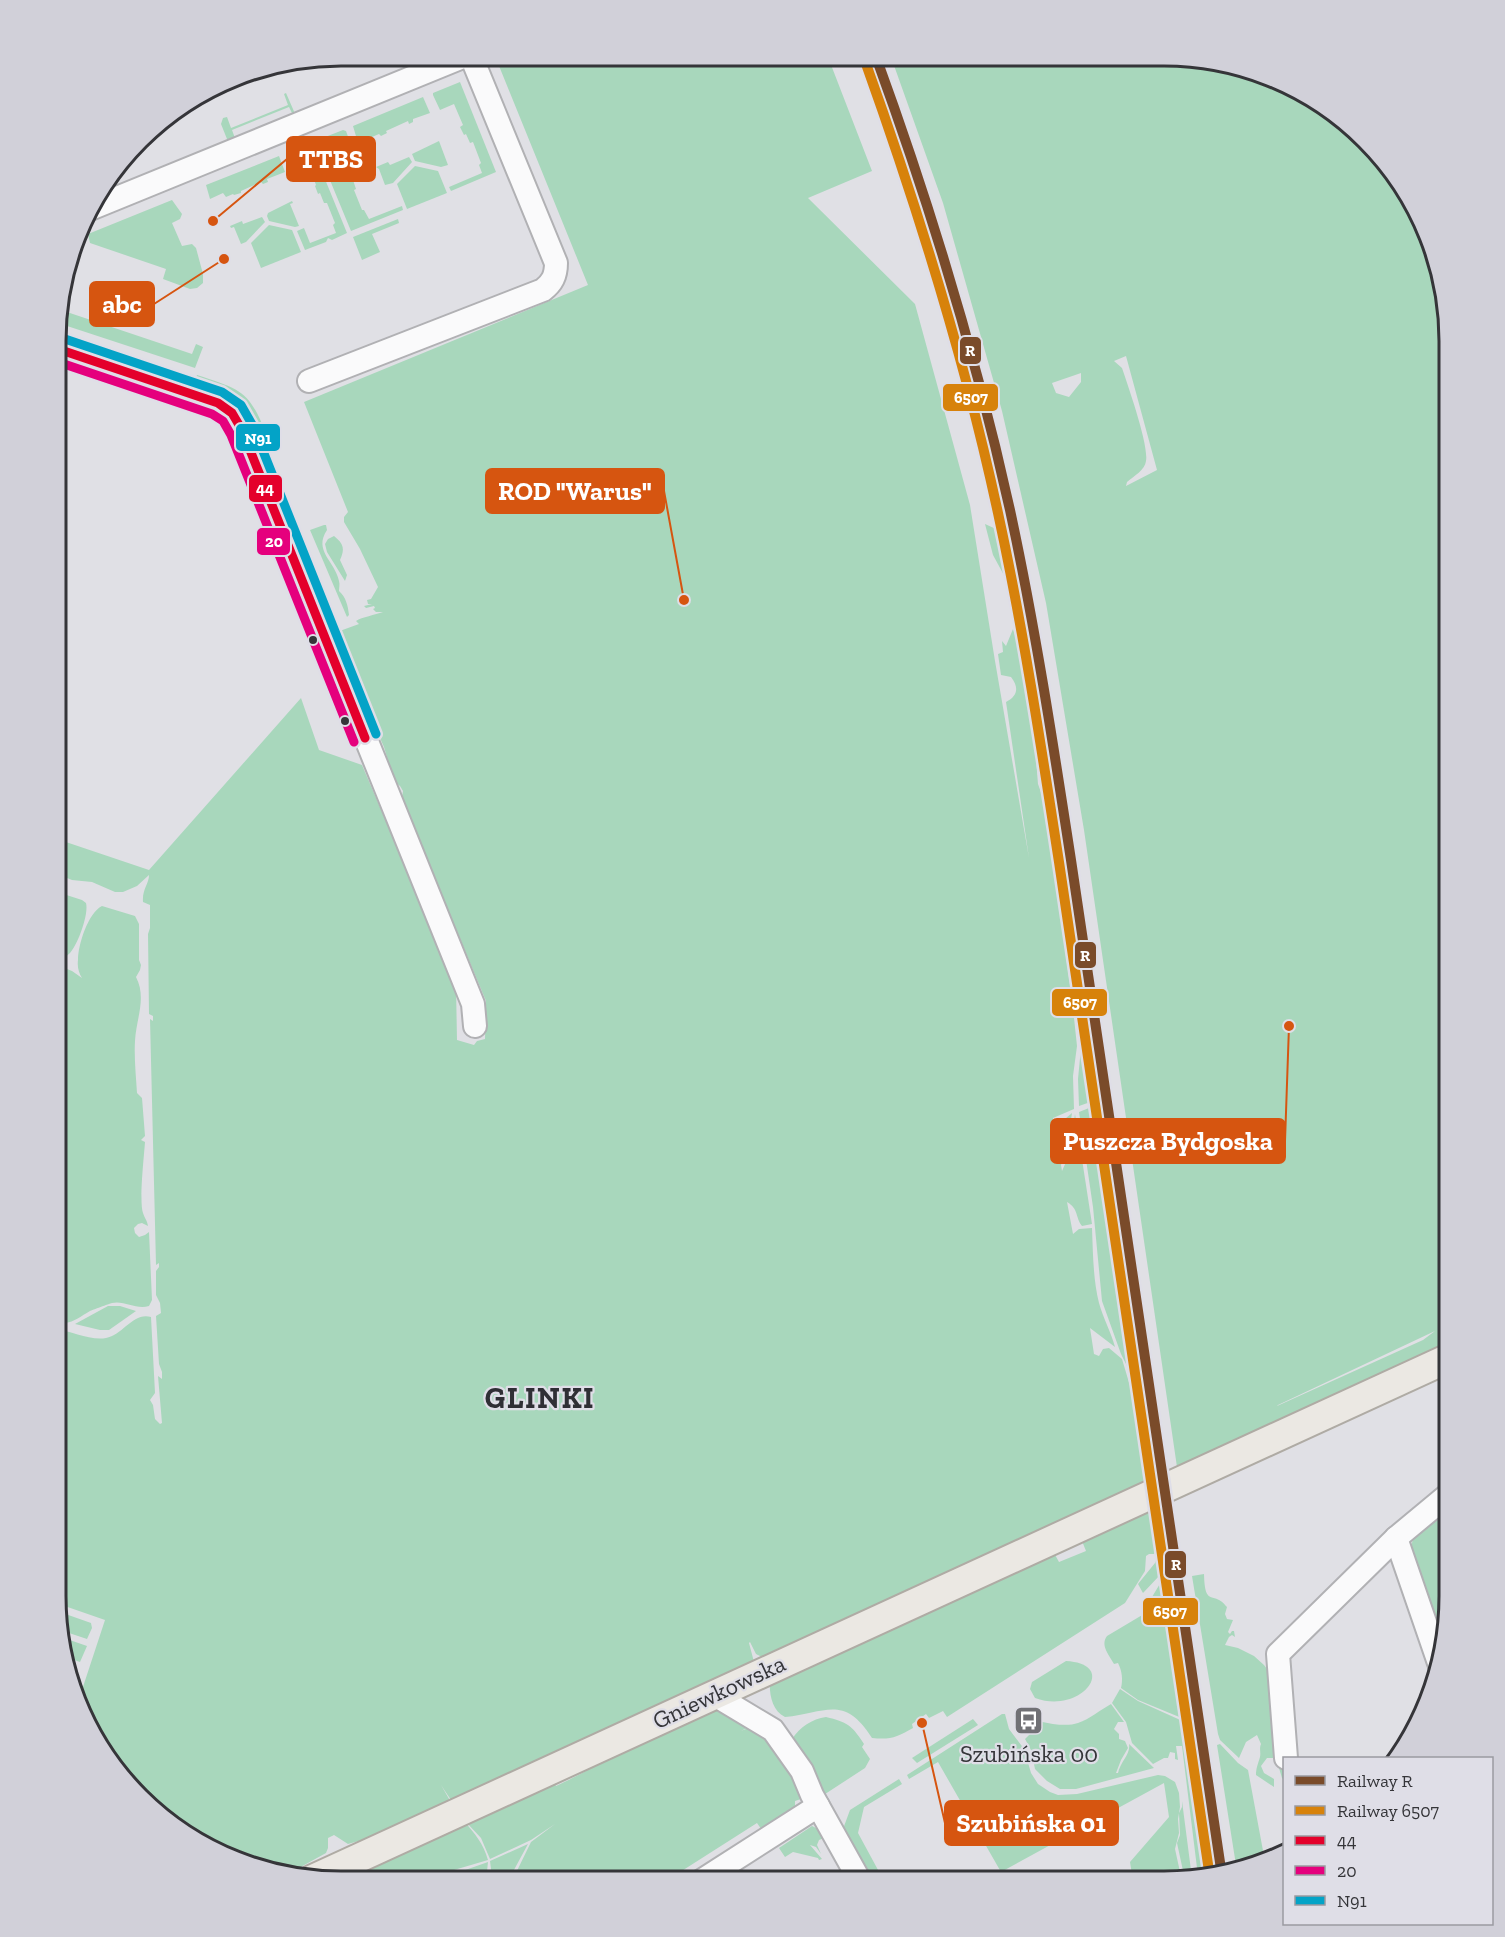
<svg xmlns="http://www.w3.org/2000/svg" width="1505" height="1937" font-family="'Zilla Slab',serif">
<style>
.green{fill:#a8d7bc;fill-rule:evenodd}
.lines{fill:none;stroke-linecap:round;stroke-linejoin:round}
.minor-casing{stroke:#b1b1b4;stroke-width:26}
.major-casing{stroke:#afaba4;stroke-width:32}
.minor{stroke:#fafafb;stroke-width:22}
.major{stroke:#ebe8e3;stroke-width:28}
.bus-1-casing{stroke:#dfdee7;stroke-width:14}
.bus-2-casing{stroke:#dfdee7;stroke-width:14}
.bus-3-casing{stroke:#dfdee7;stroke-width:14}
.bus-1{stroke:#e4002b;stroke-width:9}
.bus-2{stroke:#e5007d;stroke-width:9}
.bus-3{stroke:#03a3c7;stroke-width:9}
.rail-1-casing{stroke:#dfdee7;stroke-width:15}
.rail-2-casing{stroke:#dfdee7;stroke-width:15}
.rail-1{stroke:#7a4b2a;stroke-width:10}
.rail-2{stroke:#d7820b;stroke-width:10}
.bus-dot{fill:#353539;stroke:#dfdee7;stroke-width:2}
.labels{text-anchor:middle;stroke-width:4.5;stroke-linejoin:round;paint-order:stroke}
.street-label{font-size:24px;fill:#353539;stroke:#dfdee7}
.poi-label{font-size:24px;fill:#353539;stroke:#dfdee7}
.district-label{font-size:30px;font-weight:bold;letter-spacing:1.5px;fill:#2f2f35;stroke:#dfdee7}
.rim{fill:none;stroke:#353539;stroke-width:3}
.leader{fill:none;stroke:#d65510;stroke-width:2}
.callout-dot{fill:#d65510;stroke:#dfdee7;stroke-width:2}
.callout{fill:#d65510;stroke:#d65510;stroke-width:2}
.callout-label{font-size:26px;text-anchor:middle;font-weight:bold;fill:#fff}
.line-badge{stroke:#dfdee7;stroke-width:2}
.badge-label{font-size:16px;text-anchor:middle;font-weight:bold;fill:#fff}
</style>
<rect width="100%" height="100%" fill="#e0e0e5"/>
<!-- green -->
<g class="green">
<path d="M 495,56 L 828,57 L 872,171 L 808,198 L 915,304 L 970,505 L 995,661 L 1029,858 L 1006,702 C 1018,696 1019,687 1011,677 L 1001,675 L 998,654 L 1003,652 L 1002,641 L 1006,646 L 1013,629 L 1018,644 L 1036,759 L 1038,784 L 1044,801 L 1072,999 L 1077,1046 L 1073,1076 L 1074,1109 L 1053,1118 L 1056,1136 L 1059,1124 L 1072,1113 L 1067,1147 L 1061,1165 L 1062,1171 L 1069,1155 L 1075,1114 L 1092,1224 L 1082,1226 C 1075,1217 1079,1209 1067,1202 L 1073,1234 L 1079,1229 L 1092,1228 C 1093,1253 1093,1279 1099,1303 C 1103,1318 1111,1332 1115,1347 L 1090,1328 L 1094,1354 L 1099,1356 L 1103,1349 L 1109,1348 L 1122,1359 L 1133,1396 L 1142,1411 L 1146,1421 L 1150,1457 L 1155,1468 L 1156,1478 L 762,1657 L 756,1654 L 750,1642 L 749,1643 L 754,1662 L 453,1803 L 441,1785 L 452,1804 C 418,1818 384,1835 348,1844 L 334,1835 L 328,1838 L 328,1848 L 326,1853 L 288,1874 L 249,1866 L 182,1834 L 94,1739 L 78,1702 L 105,1620 L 56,1603 L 56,1329 C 71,1331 91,1341 106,1338 C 123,1335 133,1312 151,1317 L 155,1393 L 150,1400 L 153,1405 L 155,1419 L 160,1424 L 162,1423 L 158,1376 L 162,1379 L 162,1372 L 159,1364 L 156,1316 L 161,1313 L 160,1303 L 156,1295 L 156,1271 L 159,1267 L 159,1263 L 156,1265 L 150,1019 L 153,1021 L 153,1016 L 149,1014 L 148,934 L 150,928 L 150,905 L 143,902 C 142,889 149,884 149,875 L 137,886 L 123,892 L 115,892 L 92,882 L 72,880 L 57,874 L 57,839 L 149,870 L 301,698 L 319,750 L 362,765 L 456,986 L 457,1040 L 474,1045 L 477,1041 L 485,1039 L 486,1001 L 433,874 L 420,853 L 402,797 L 403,791 L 400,786 L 394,781 L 384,747 L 363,700 L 359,682 L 361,682 L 337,632 L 359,624 L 356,621 C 362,617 375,615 383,612 L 376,612 L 373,609 L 375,608 L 374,606 L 366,608 L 364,606 L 372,604 L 368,604 L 367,600 L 371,599 L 378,587 L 360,549 L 344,522 L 344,517 L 348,512 L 304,402 L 588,285 Z"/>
<path d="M 891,57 L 1202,58 L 1323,104 L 1411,198 L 1440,266 L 1449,340 L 1449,1343 L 1177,1467 L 1084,830 L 1046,603 L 1002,411 L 943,203 ZM 1126,356 L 1157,470 L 1126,486 L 1127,482 C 1134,476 1145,470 1146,461 C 1149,445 1128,386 1122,368 L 1114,361 ZM 1081,373 L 1081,382 L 1069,397 L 1056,393 L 1052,383 ZM 1435,1331 L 1423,1340 L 1277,1406 L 1278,1405 Z"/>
<polygon points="460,82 496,172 451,191 449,187 482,173 479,165 481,163 473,142 470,143 466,134 464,135 460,127 463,125 454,104 440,110 433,95 433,93"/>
<polygon points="286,93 296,116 294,117 289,107 232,130 236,141 227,139 221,124 223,118 227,117 231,128 288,105 284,94"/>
<polygon points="423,97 430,113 413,119 413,122 409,124 408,121 386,131 387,133 381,136 379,134 358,143 353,126"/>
<polygon points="343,130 346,131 351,145 339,151 347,171 350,171 356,189 354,190 362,210 364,210 369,219 402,206 403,210 351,231 315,144 315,141"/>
<polygon points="439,141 448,165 441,167 415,161 412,154"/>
<polygon points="309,143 311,145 347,233 332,240 328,238 326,242 305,250 297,231 304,228 310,243 336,233 333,225 335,223 327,203 324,203 320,193 318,194 315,186 316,185 308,163 293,169 287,154 288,152"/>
<polygon points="279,156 285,172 267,179 268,182 263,184 261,182 241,191 241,193 234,195 233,194 226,197 223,193 210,199 206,185"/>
<polygon points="409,157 412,162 393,183 385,185 379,169 376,167 388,162 390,165"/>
<polygon points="415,166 438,171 447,193 407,209 397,184"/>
<polygon points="172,200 182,214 180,219 172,223 182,246 192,244 196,248 203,274 203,283 197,288 190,289 163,279 166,269 90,243 88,234"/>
<polygon points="292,201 293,203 290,204 299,226 295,227 269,221 267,216 268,213"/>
<polygon points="262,217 265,222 246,242 241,244 234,227 231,228 230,226 242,221 243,224"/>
<polygon points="398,219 399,223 372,234 380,252 362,260 353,237"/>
<polygon points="269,225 292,230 301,252 261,268 251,243"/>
<polygon points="58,309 192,354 196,344 203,347 195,368 58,323"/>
<path d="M 197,375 C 242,390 249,390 267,436 L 258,440 L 255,439 L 193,385 Z"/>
<path d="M 985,524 L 996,529 L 1005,530 C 1046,718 1070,909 1099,1099 L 1079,1106 L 1078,1079 L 1081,1048 L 1077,1005 L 1048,804 L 1042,784 L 1041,760 L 1022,645 L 1011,610 L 1008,589 L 1012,589 L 1012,580 L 1006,579 L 993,555 Z"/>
<path d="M 324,525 L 326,525 L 327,530 C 313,551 335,561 339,581 C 340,584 339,588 339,591 C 346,597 348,606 349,615 L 347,617 L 310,530 Z"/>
<path d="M 334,536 C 344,544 345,549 340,560 L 347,575 L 345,581 L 327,552 L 325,544 L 328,539 Z"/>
<path d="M 57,892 L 82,900 L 86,903 C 89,914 78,944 70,953 C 66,957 63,958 58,960 Z"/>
<path d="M 102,906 L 135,916 L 139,924 L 139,960 L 141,965 L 140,970 L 136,977 C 147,998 136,1019 135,1041 C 134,1058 136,1076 137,1093 L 142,1098 L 145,1136 L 141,1140 L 145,1142 C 144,1157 139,1201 143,1213 C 145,1219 147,1220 148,1226 L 142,1223 L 138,1224 L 134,1228 L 135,1233 L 139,1237 L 145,1235 L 149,1232 L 152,1300 L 149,1306 C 136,1310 124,1300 112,1303 C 109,1304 92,1310 90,1311 C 81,1316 75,1322 64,1323 L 65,1321 L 61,1317 L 62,1314 L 56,1315 L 57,965 L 72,971 L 82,978 C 79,973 77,967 78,960 C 78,945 88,913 102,906 Z"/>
<polygon points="1099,1104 1153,1458 1145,1413 1134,1394 1128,1368 1121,1354 1102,1301 1093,1207 1079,1112"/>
<polygon points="108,1306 120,1306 136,1311 109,1330 100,1330 75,1324"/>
<polygon points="1449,1499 1449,1615 1442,1651 1410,1552 1415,1530"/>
<path d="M 1160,1506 C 1162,1518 1163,1546 1154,1554 L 1149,1554 L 1146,1556 L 1145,1571 L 1125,1603 L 947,1717 L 943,1711 L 929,1718 L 926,1714 L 912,1724 L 913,1728 C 897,1737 891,1740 872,1738 C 844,1694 826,1713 785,1717 C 772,1711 769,1694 770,1681 L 1054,1553 L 1059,1562 L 1086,1551 L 1082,1541 Z"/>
<polygon points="1162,1546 1171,1573 1160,1575 1143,1593 1138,1584 1155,1563"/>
<path d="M 1204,1574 C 1205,1609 1213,1589 1227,1607 L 1225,1614 L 1227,1619 L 1233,1620 L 1228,1632 L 1230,1634 L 1232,1631 L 1234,1631 L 1235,1637 L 1232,1635 L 1229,1637 L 1225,1645 L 1238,1648 L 1254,1656 L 1264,1665 L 1270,1673 L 1272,1680 L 1284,1780 L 1282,1778 L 1276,1758 L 1267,1758 L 1261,1766 L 1264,1773 L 1274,1779 L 1274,1787 L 1256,1775 C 1256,1768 1258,1764 1260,1757 C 1261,1752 1259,1749 1261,1744 L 1257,1735 L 1246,1742 L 1239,1758 L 1220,1740 L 1218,1734 L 1192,1576 Z"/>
<path d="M 1161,1582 L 1163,1593 L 1174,1590 L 1194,1727 L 1189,1721 L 1138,1700 L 1121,1688 C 1123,1679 1122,1671 1118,1663 L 1114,1664 C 1109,1655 1100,1645 1107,1636 L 1154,1608 L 1152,1597 Z"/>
<polygon points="57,1611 91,1623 92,1628 87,1639 60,1630"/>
<polygon points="61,1637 87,1646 80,1662 63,1656"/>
<path d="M 1066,1661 C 1120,1664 1081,1715 1035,1698 L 1030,1689 L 1032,1682 Z"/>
<polygon points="1120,1689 1138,1701 1187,1723 1195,1734 1215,1871 1198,1876 1182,1746 1176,1746 1178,1760 1175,1759 1175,1753 1170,1752 1168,1758 1164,1758 1153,1764 1132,1743 1126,1722 1112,1703"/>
<path d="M 1111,1704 L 1124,1722 L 1118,1722 L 1114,1729 L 1119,1734 L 1119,1739 L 1125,1741 L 1128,1748 L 1121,1760 L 1116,1773 L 1118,1773 C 1120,1762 1131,1754 1129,1744 L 1154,1768 L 1076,1789 L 1060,1789 L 1047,1781 L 1035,1769 L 1031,1750 L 1025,1739 L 1030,1734 L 1026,1730 L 1021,1734 L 1014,1715 C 1032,1719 1061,1729 1078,1723 C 1090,1719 1100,1710 1111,1704 Z"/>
<path d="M 716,1708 L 752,1725 L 741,1731 L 753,1726 L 779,1747 L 804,1802 L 801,1799 L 795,1801 L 795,1806 L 799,1811 L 764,1833 L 757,1823 L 666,1881 L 512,1881 L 531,1842 L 555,1824 L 531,1840 L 490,1859 L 481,1838 L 466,1822 L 544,1787 L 555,1784 L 556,1786 C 568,1780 587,1772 599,1762 Z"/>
<polygon points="1002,1714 1005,1714 1009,1729 1024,1749 1031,1773 1038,1784 1050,1792 1058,1795 1077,1794 1158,1775 1165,1776 1175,1782 1179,1793 1180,1807 1178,1819 1179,1833 1175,1849 1182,1881 1133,1881 1130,1862 1169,1817 1164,1783 1001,1872 938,1762 909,1779 907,1775"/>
<path d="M 826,1717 C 847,1722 852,1725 864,1744 L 862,1747 L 870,1759 L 865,1768 L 819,1798 L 792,1739 C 800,1727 812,1719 826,1717 Z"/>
<polygon points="973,1719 978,1725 917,1763 912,1758"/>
<polygon points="1220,1744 1238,1763 1248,1770 1264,1856 1236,1865 1217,1745"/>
<polygon points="899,1779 902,1784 864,1807 858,1833 884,1881 872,1881 843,1829 850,1810"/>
<polygon points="1182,1801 1192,1878 1185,1880 1177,1843 1180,1835 1179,1813 1182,1807"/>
<path d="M 464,1821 C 475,1834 483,1843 488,1860 L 454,1870 L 429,1881 L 359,1881 L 354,1873 Z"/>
<polygon points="812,1826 818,1829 824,1838 819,1840 817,1845 821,1854 816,1847 810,1845 822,1859 819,1860 818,1858 793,1852 785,1857 779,1848"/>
<polygon points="528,1844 508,1881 488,1881 491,1869 490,1861"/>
<polygon points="488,1862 486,1881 434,1881"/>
</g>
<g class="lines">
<defs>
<g id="minor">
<polyline points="90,209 465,56"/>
<polyline points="58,349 218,403 228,409 236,417 473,1004 475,1026"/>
<path d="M 309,381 L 543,290 C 552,283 556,276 556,263 L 471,56"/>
<polyline points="1396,1538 1439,1663"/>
<polyline points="713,1694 773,1730 802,1771 812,1795 860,1881"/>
<polyline points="1286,1758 1278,1654 1396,1538 1449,1494"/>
<polyline points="701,1881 818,1806"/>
</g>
<polyline id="major" points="313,1879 1449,1358"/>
</defs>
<!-- minor casing -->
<use href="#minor" class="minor-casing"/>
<!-- major casing -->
<use href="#major" class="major-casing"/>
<!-- minor -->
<use href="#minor" class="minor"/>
<!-- major -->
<use href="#major" class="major"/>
<defs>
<polyline id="bus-1" points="58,349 218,403 232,413 242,430 365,738"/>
<polyline id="bus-2" points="58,362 212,414 223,421 231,435 354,742"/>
<polyline id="bus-3" points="62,338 222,392 241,405 253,426 376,734"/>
</defs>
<!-- bus-1 casing -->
<use href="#bus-1" class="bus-1-casing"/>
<!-- bus-2 casing -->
<use href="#bus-2" class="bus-2-casing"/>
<!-- bus-3 casing -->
<use href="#bus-3" class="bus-3-casing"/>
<!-- bus-1 -->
<use href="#bus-1" class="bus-1"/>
<!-- bus-2 -->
<use href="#bus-2" class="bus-2"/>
<!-- bus-3 -->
<use href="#bus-3" class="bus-3"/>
<defs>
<path id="rail-1" d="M 876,57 C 930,205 976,356 1010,510 C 1035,626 1053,743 1071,860 L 1221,1869"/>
<path id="rail-2" d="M 865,61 C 918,209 965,359 998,513 C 1023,628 1041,745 1059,862 L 1209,1871"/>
</defs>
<!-- rail-1 casing -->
<use href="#rail-1" class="rail-1-casing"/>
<!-- rail-2 casing -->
<use href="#rail-2" class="rail-2-casing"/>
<!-- rail-1 -->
<use href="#rail-1" class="rail-1"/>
<!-- rail-2 -->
<use href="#rail-2" class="rail-2"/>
</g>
<!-- icons -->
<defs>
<symbol id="bus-square" viewBox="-11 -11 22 22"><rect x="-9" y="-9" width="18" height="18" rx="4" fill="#717175" stroke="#dfdee7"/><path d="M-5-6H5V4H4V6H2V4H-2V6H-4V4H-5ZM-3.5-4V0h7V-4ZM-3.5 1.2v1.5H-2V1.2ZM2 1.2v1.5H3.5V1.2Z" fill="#fff"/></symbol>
</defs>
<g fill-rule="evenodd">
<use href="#bus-square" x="1012" y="1704" width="33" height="33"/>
</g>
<!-- markers -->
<g class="bus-dot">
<circle cx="313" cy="640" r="5"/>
<circle cx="345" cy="721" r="5"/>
</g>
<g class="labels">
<!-- street labels -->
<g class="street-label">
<text transform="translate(719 1692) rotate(-25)" y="8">Gniewkowska</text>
</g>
<!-- poi labels -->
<g class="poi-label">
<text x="1029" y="1762">Szubińska 00</text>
</g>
<!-- district labels -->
<g class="district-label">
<text x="540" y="1408">GLINKI</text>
</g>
</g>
<!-- crop -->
<path d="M0 0H1505V1937H0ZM341 66H1164A275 275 0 0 1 1439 341V1596A275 275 0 0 1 1164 1871H341A275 275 0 0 1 66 1596V341A275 275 0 0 1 341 66Z" fill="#d1d0d9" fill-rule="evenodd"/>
<path class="rim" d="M341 66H1164A275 275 0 0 1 1439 341V1596A275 275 0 0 1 1164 1871H341A275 275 0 0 1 66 1596V341A275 275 0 0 1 341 66Z"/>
<!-- callouts -->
<path class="leader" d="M213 221L287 159M224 259L154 304M684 600L664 491M1289 1026L1285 1141M922 1723L945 1823"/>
<g class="callout-dot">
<circle cx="213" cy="221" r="6"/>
<circle cx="224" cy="259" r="6"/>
<circle cx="684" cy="600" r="6"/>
<circle cx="1289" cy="1026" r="6"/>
<circle cx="922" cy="1723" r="6"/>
</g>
<g class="callout">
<rect x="287" y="137" width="88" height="44" rx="6"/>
<rect x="90" y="282" width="64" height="44" rx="6"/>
<rect x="486" y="469" width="178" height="44" rx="6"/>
<rect x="1051" y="1119" width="234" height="44" rx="6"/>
<rect x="945" y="1801" width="173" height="44" rx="6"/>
</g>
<g class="callout-label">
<text x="331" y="168">TTBS</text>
<text x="122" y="313">abc</text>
<text x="575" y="500">ROD "Warus"</text>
<text x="1168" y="1150">Puszcza Bydgoska</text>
<text x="1031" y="1832">Szubińska 01</text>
</g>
<g class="line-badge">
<rect x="959" y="336" width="23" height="29" rx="6" fill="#7a4b2a"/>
<rect x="942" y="383" width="57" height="29" rx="6" fill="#d7820b"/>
<rect x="235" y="423" width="46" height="29" rx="6" fill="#03a3c7"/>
<rect x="248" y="474" width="35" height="29" rx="6" fill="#e4002b"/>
<rect x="256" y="527" width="35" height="29" rx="6" fill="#e5007d"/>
<rect x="1074" y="941" width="23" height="28" rx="6" fill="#7a4b2a"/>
<rect x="1051" y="988" width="57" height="29" rx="6" fill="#d7820b"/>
<rect x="1164" y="1550" width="23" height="29" rx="6" fill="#7a4b2a"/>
<rect x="1142" y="1597" width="57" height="29" rx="6" fill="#d7820b"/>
</g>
<g class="badge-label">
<text x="970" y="356">R</text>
<text x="971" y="403">6507</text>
<text x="258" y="444">N91</text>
<text x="265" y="494">44</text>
<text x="274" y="547">20</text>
<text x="1085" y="961">R</text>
<text x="1080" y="1008">6507</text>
<text x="1176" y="1570">R</text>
<text x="1170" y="1617">6507</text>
</g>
<!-- legend -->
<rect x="1283" y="1757" width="210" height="168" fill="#dfdee7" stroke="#9b9aa1" stroke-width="1.5"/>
<rect x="1295" y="1776" width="30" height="9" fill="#7a4b2a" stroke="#9b9aa1" stroke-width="1.5"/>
<text x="1337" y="1787" font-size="18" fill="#353539">Railway R</text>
<rect x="1295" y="1806" width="30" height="9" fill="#d7820b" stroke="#9b9aa1" stroke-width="1.5"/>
<text x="1337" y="1817" font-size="18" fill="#353539">Railway 6507</text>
<rect x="1295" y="1836" width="30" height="9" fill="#e4002b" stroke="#9b9aa1" stroke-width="1.5"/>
<text x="1337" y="1847" font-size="18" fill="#353539">44</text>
<rect x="1295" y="1866" width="30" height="9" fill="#e5007d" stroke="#9b9aa1" stroke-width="1.5"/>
<text x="1337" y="1877" font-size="18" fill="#353539">20</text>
<rect x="1295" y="1896" width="30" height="9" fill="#03a3c7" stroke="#9b9aa1" stroke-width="1.5"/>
<text x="1337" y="1907" font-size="18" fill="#353539">N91</text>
</svg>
